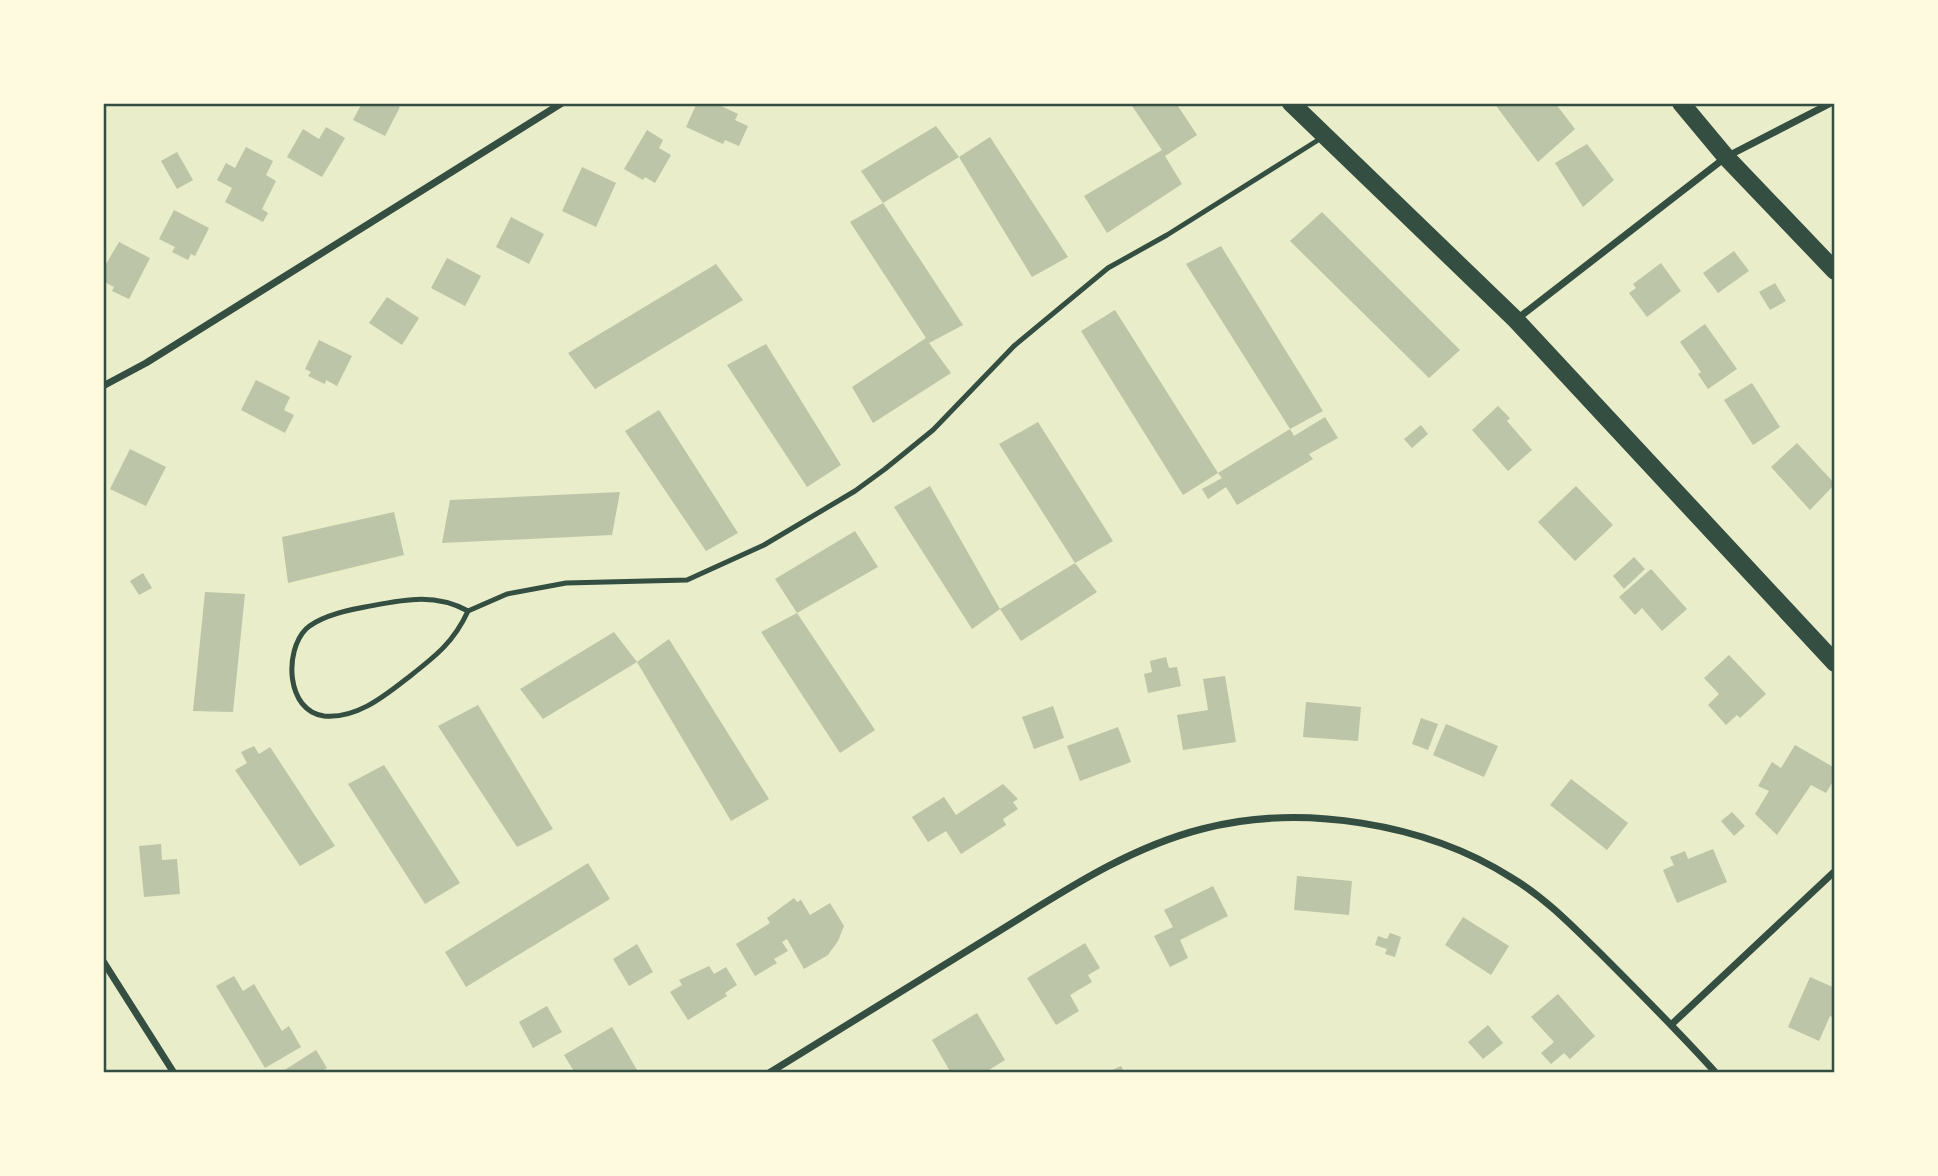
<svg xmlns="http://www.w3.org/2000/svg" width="1938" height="1176" font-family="'Open Sans',sans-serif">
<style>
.building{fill:#bcc5a7}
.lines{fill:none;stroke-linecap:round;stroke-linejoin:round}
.service{stroke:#344e41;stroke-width:5}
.minor{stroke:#344e41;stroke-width:7}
.primary{stroke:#344e41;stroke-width:18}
.neatline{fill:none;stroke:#344e41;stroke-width:2.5}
</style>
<rect width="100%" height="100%" fill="#e9edc9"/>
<!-- building -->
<g class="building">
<polygon points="362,103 393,103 400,107 385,136 353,120"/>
<polygon points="697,103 715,103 738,114 735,120 748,126 739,146 725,140 723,144 686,127"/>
<polygon points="1130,103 1176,103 1197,135 1165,156 1182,184 1107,233 1084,196 1162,150"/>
<polygon points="1494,103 1555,103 1575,129 1538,162"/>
<polygon points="936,126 959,157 883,203 861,171"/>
<polygon points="326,127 345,138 322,177 287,157 303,129 319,139"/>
<polygon points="647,130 663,140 659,148 671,155 655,183 645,177 643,180 624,169"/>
<polygon points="990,137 1068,257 1032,277 959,157"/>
<polygon points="1587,144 1614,180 1583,207 1555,163"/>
<polygon points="246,147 273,161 266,175 276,181 262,209 268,213 263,222 225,202 232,188 217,180 226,163 235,168"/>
<polygon points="177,152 193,180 177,189 161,161"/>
<polygon points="582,167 616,183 596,227 562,211"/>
<polygon points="883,203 963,325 929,343 951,373 873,423 852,387 926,338 850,222"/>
<polygon points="174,210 209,228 195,256 191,254 188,260 172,252 175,247 159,239"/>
<polygon points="1322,212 1460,350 1429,378 1290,241"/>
<polygon points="511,217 544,234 529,264 496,247"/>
<polygon points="119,242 150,258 129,299 112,291 114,287 103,281 103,269"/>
<polygon points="1221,246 1323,411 1290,429 1186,264"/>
<polygon points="1734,251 1749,271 1718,293 1703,273"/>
<polygon points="447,258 481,276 465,306 431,288"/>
<polygon points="1661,263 1681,291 1647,317 1629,293 1636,288 1633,284"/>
<polygon points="716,264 743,300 595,389 568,353"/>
<polygon points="1775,283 1786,301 1770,310 1759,292"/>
<polygon points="387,297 419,318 402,345 369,323"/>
<polygon points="1115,310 1218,473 1183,495 1081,331"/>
<polygon points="1705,324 1737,369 1708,389 1698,374 1701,372 1680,342"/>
<polygon points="319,340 352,356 337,386 326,380 325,384 308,376 311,372 305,369"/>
<polygon points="766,344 841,465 807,487 727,365"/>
<polygon points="256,380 290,397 284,410 294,415 285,433 241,410"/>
<polygon points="1752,383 1780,427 1753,445 1724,400"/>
<polygon points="1498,406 1510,418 1507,421 1532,450 1508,471 1472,430"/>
<polygon points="659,410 738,533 706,551 625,431"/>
<polygon points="1325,417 1338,438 1309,454 1313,459 1237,505 1226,487 1208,499 1202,489 1222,478 1218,473 1290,429 1294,436"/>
<polygon points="1038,422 1113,541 1075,563 999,444"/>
<polygon points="1421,425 1428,434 1412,448 1404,439"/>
<polygon points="1797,443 1835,484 1810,510 1771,467"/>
<polygon points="130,449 166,467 146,506 110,489"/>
<polygon points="930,486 1000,609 972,629 894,507"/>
<polygon points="1576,486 1613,525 1575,561 1538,522"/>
<polygon points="620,492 612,535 442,543 450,500"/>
<polygon points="394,512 404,555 288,583 282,537"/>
<polygon points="855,531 878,567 797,613 775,579"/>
<polygon points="1634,557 1645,569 1624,589 1613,576"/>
<polygon points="1075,563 1097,592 1021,641 1000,609"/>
<polygon points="1651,569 1687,609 1662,631 1642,608 1635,615 1619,597"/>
<polygon points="143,573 152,588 139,595 130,581"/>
<polygon points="205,592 245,594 233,712 193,711"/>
<polygon points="797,613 875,730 840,753 761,632"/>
<polygon points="614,632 637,662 669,639 769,799 731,821 637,662 543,719 520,689"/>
<polygon points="1729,655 1766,694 1740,718 1737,715 1726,725 1708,705 1719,694 1704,678"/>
<polygon points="1166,657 1169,668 1177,667 1181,686 1148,693 1144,674 1152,672 1150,661"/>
<polygon points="1225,676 1236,742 1183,750 1177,715 1208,710 1203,679"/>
<polygon points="1306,702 1361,707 1358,741 1303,737"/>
<polygon points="478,705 553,829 517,847 438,726"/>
<polygon points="1053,706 1064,738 1034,749 1022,717"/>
<polygon points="1421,718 1438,724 1428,750 1412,744"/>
<polygon points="1446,724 1498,746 1484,777 1433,755"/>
<polygon points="1118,727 1131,762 1080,781 1067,746"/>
<polygon points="1795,745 1835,768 1835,778 1826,793 1811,785 1777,835 1755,814 1769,791 1758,786 1772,762 1781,768"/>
<polygon points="254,746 259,754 270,747 335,846 300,866 235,770 247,763 241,752"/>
<polygon points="384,765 460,883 425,904 348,784"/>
<polygon points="1571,779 1628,823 1607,850 1550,805"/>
<polygon points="1003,784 1018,799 1013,802 1018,809 1003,819 1006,825 961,854 946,831 928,842 912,817 944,797 956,815"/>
<polygon points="1732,812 1745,826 1734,836 1721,821"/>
<polygon points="161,844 162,860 177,859 180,894 144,897 139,846"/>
<polygon points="1713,849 1727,882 1677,903 1663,870 1674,865 1670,857 1685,851 1688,859"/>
<polygon points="588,863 610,899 466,987 445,952"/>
<polygon points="1297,876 1352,881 1349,915 1294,910"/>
<polygon points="1213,886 1228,916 1180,940 1188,958 1170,967 1154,936 1173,927 1164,910"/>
<polygon points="794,898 797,902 801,900 810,915 830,903 844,926 838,941 828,955 804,969 787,939 782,942 788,951 774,959 777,963 755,976 736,944 770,923 767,918"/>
<polygon points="1463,917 1509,946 1491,975 1445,945"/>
<polygon points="1390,933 1401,937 1395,957 1385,954 1387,949 1375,945 1378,936 1387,939"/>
<polygon points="1085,943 1100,968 1088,975 1092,982 1070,995 1079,1011 1056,1025 1027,978"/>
<polygon points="637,944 653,972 629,986 613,959"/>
<polygon points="709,966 714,974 726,967 737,985 725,993 727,996 688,1020 670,992 682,985 679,980"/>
<polygon points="234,976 243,991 254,984 282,1031 289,1026 301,1047 265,1068 216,986"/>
<polygon points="1810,977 1835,988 1835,1018 1830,1016 1819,1041 1788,1027"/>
<polygon points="1558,994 1595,1036 1570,1059 1564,1053 1551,1064 1541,1053 1554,1042 1531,1017"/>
<polygon points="547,1006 562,1032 533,1048 519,1022"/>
<polygon points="977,1013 1005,1060 984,1073 951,1073 932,1040"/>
<polygon points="1488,1025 1503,1043 1483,1059 1468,1042"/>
<polygon points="612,1027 637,1070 632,1073 575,1073 564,1055"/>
<polygon points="316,1050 327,1068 319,1073 280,1073"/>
<polygon points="1121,1066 1125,1073 1106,1073"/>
</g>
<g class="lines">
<!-- service -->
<path class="service" d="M 468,611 C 453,644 433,658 405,680 C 382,698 355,719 324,716 C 286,711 284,651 306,629 C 319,617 348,610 365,607 C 402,600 434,592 468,611 L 507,594 L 566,583 L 687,580 L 764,545 L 855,491 L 885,469 L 933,430 L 1014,346 L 1108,268 L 1167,235 L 1323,137"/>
<!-- minor -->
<g class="minor">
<polyline points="1517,319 1726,157 1831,103"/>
<polyline points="103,386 146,363 562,103"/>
<polyline points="103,961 174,1073"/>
<polyline points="1672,1024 1835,871"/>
<path d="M 769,1073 C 845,1026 920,980 996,933 C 1061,893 1127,848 1202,829 C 1301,803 1426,823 1512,878 C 1547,899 1575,929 1604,957 C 1642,995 1680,1033 1716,1073"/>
</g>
<!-- primary -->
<g class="primary">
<polyline points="1291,103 1516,320 1835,663"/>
<polyline points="1681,103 1726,157 1835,271"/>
</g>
</g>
<!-- border -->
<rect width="1938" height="1176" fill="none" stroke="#fefae0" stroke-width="210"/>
<rect x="105" y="105" width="1728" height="966" class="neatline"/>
</svg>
